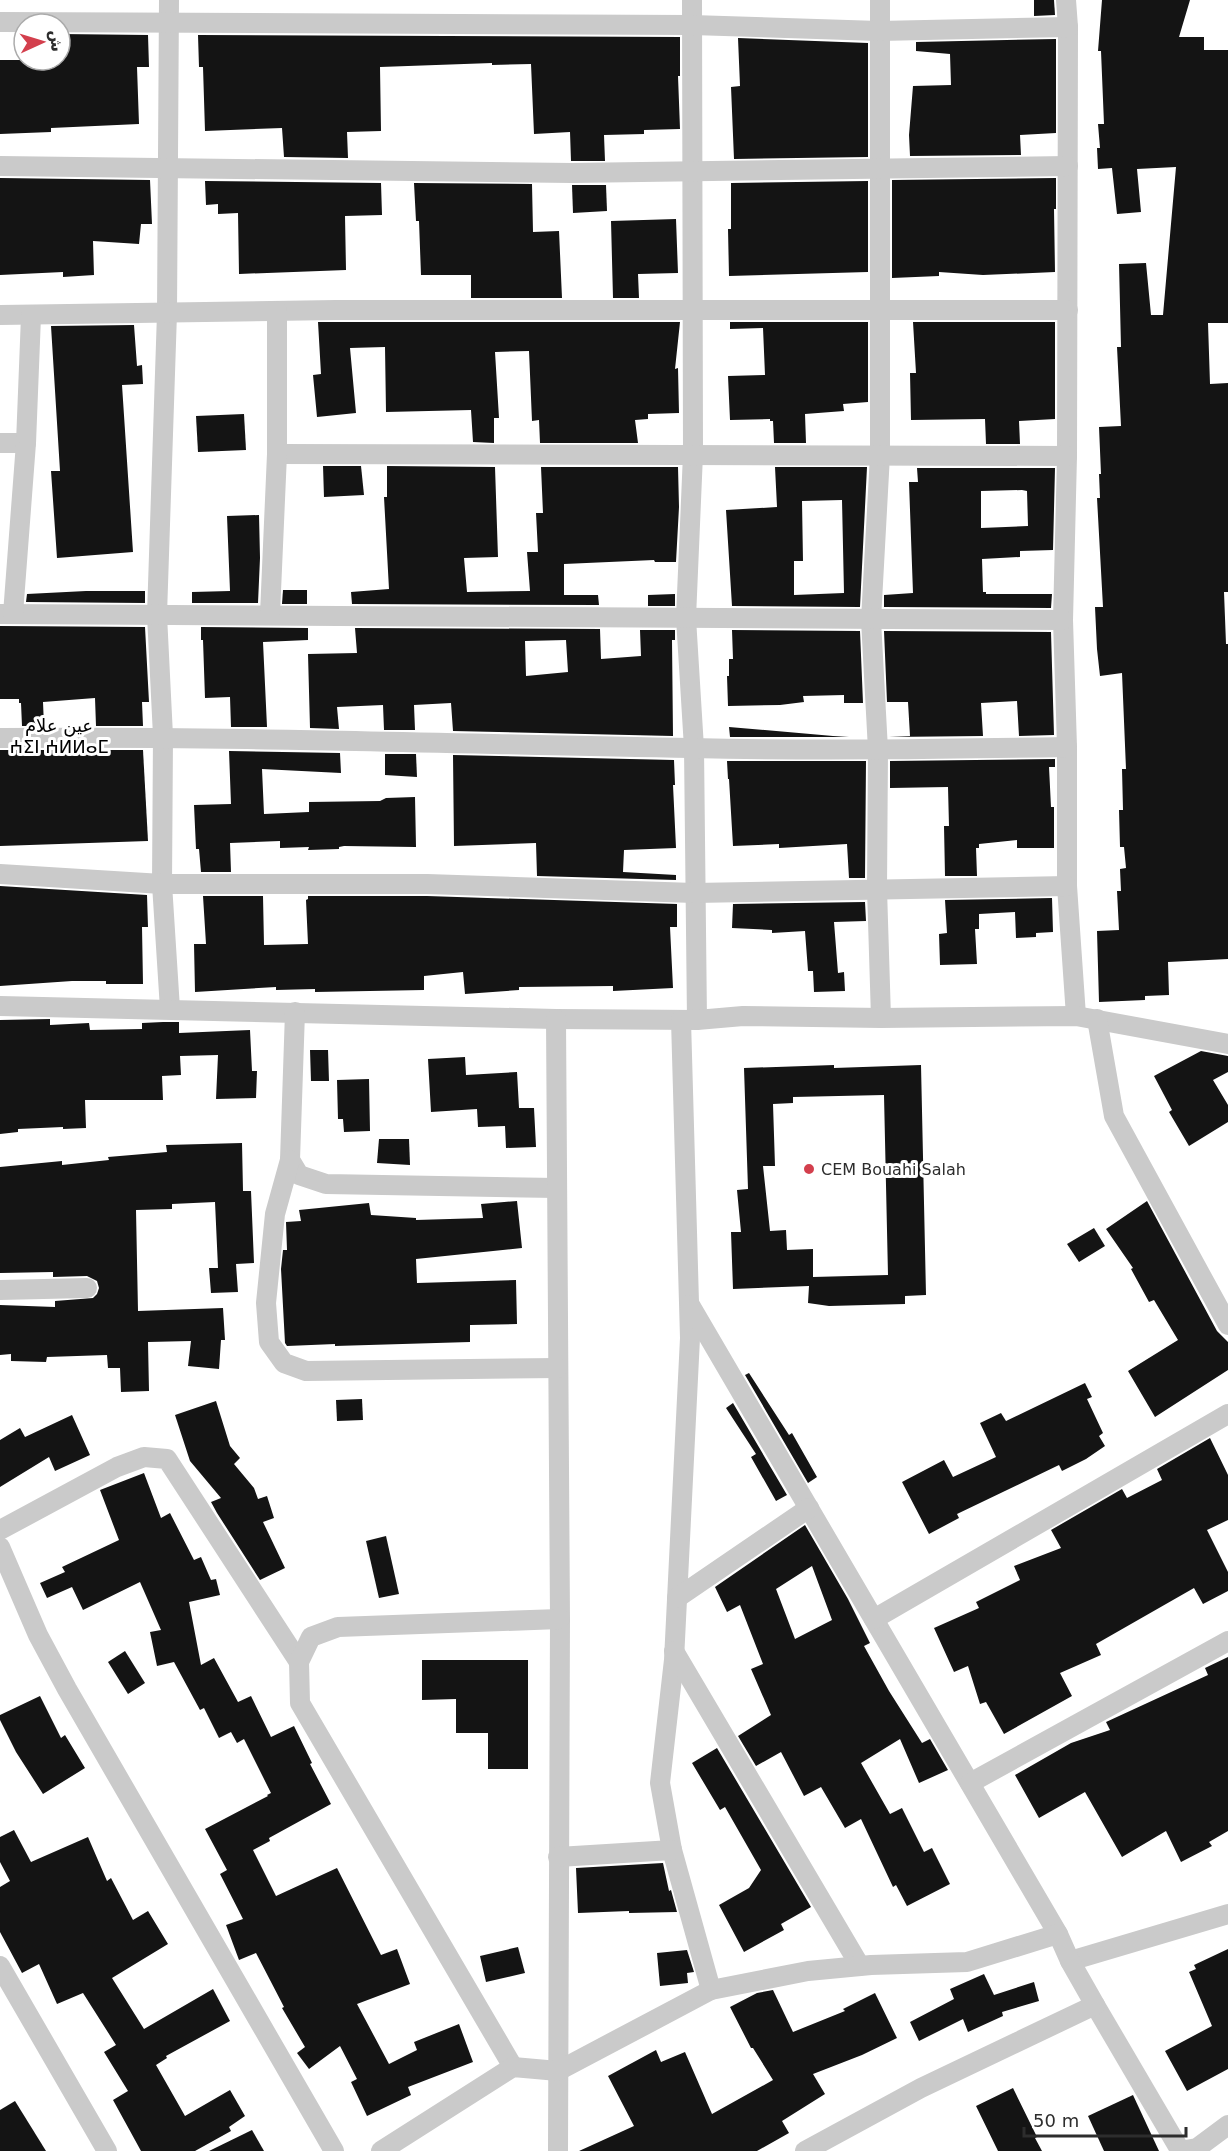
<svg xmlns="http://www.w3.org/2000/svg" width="1228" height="2151" font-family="'DejaVu Sans',Cairo,'Noto Sans Tifinagh',sans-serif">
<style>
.building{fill:#141414;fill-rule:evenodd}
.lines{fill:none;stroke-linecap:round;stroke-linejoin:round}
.minor{stroke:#cacaca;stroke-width:20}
.poi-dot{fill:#d33f4d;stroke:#fff;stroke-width:2}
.labels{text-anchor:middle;stroke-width:6;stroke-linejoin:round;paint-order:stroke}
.poi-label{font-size:16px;fill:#2d2d2d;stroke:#fff;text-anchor:start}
.neighbourhood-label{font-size:18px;fill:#000;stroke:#fff}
</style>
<rect width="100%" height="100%" fill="#fff"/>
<!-- building -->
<g class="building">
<polygon points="1034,0 1054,0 1055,15 1034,16"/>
<polygon points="1102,0 1190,0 1179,37 1204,37 1204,50 1228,50 1228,323 1208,323 1210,384 1228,383 1228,592 1224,592 1226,644 1228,644 1228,959 1168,962 1169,995 1145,996 1145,1000 1099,1002 1097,931 1119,930 1117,891 1121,891 1120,869 1126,868 1124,847 1120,847 1119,810 1123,810 1122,769 1126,769 1122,673 1100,676 1097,649 1095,607 1103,607 1097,498 1100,498 1099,474 1101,474 1099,427 1121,426 1117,347 1121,347 1119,264 1146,263 1151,315 1163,315 1176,167 1137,169 1141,212 1117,214 1112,168 1098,169 1097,148 1100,148 1098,124 1104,124 1101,51 1098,51"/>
<polygon points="60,34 148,35 149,67 137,67 139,124 51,128 51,132 0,134 0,60 60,60"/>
<polygon points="198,35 680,37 680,76 678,76 680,129 644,130 644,134 604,135 605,161 571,161 570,132 534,134 531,64 492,65 492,63 380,67 381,131 347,132 348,158 284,157 282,128 205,131 203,67 199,67"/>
<polygon points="738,38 868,43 868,157 734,159 731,87 740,86"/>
<polygon points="1056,39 1056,133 1020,135 1021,155 910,156 909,135 913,86 951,85 950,54 916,51 916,42"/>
<polygon points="0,178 150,180 152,224 141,224 139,244 93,241 94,275 63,277 63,272 0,275"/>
<polygon points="1056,178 1056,209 1054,209 1055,272 983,275 939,272 939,276 892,278 892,180"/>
<polygon points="205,181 381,183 382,215 345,216 346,270 239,274 238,213 218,214 218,204 206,205"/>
<polygon points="868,181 868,272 729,276 728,229 731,229 731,183"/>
<polygon points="414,183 532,184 533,232 559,231 562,298 471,298 471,275 421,275 419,221 416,221"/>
<polygon points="572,185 606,185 607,211 573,213"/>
<polygon points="676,219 678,273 638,274 639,298 613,298 611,221"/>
<polygon points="318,322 680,322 675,369 678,368 679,413 648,414 648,419 635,420 638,443 540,443 539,420 532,421 529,351 495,352 499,418 494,418 494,443 473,442 471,410 386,412 385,347 350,348 356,413 317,417 313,375 321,374"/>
<polygon points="730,322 868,322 868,402 843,404 844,411 805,414 806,443 774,443 773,421 770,421 770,419 730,420 728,376 765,375 763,328 730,329"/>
<polygon points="913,322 1055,322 1055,419 1019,421 1020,444 986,444 985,419 911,420 910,373 916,373"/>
<polygon points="134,325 137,366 142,365 143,384 122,385 133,552 57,558 51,471 60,471 51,326"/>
<polygon points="244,414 246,450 198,452 196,416"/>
<polygon points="323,466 361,466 364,495 324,497"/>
<polygon points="387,466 495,467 498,557 464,558 467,592 530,591 527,552 538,552 536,513 543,513 541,467 678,467 679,507 676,562 655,562 654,560 564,564 564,595 598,595 599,605 352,604 351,592 389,589 384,497 387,497"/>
<path d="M 775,467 L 867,467 L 860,607 L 732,606 L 726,510 L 777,507 ZM 842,500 L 844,593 L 794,595 L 794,561 L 803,561 L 802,501 Z"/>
<path d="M 917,468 L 1055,468 L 1053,550 L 1020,551 L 1020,557 L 982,559 L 983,592 L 986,592 L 986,594 L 1052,594 L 1051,608 L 884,607 L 884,595 L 913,593 L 909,482 L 918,482 ZM 1022,490 L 1027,491 L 1028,526 L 981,528 L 981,491 Z"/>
<polygon points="259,515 260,558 258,603 192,603 192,592 230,591 227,516"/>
<polygon points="283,590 307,590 307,604 282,604"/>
<polygon points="86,591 145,591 145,603 26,602 27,594"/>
<polygon points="675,594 675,606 648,606 648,595"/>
<polygon points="0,626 145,627 149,702 142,702 143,726 96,726 95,698 43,702 44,726 22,726 21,703 19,703 19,699 0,699"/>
<polygon points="201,627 308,628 308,640 263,642 267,727 231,727 230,697 205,698 203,640 201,640"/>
<path d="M 355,628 L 600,629 L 601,659 L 641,656 L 640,630 L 675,630 L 675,640 L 672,640 L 673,736 L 453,731 L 451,703 L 414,705 L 415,730 L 384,730 L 383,705 L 337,707 L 339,729 L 310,728 L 308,654 L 357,653 ZM 566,640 L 568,672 L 526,676 L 525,641 Z"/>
<polygon points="732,630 860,631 863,703 844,703 844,695 803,696 804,702 780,705 728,706 727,676 729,676 729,659 733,659"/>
<polygon points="884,631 1051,632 1054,735 1019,736 1017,701 981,703 983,736 889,737 910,736 908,702 887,702"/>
<polygon points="729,727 833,736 849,737 730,737"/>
<polygon points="0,750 143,750 148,841 0,846"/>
<polygon points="229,751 340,753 341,773 262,769 264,814 309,812 309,802 380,801 386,798 415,797 416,847 344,846 339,847 339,849 308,850 309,847 280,848 280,841 230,843 231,872 201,872 199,849 196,849 194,805 231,804"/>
<polygon points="385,754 416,754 417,777 385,775"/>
<polygon points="453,755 674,760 675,785 673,785 676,848 624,850 623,872 676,875 676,880 537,876 536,843 454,846"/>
<polygon points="1055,759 1055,767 1049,767 1051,807 1054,807 1054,848 1017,848 1017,840 979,844 979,848 976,848 977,876 945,876 944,826 949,826 948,787 890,788 890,761"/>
<polygon points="727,761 866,761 865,878 849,878 847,844 779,848 779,844 733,846 729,779 728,779"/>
<polygon points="0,886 147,895 148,927 142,927 143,984 106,984 106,981 72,981 0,986"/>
<polygon points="203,896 263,896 264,945 308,944 306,900 308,899 308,896 427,896 677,904 677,927 670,927 673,988 613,991 613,986 519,987 519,990 465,994 463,972 424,976 424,990 315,992 315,989 276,990 276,987 195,992 194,944 206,944"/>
<polygon points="1052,898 1053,932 1036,933 1036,937 1016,938 1015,912 979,914 979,929 975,929 977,964 940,965 939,934 947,933 945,900"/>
<polygon points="865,902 866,921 834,922 838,973 844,972 845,991 814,992 813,971 808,971 805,931 772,933 772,930 732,928 733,904"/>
<polygon points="50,1019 50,1025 89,1023 90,1030 142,1029 142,1023 163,1022 179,1022 179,1033 250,1030 252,1071 257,1071 256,1098 216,1099 218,1055 180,1056 181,1075 162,1076 163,1100 85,1100 86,1128 63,1129 63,1127 18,1129 18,1132 0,1134 0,1020"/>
<polygon points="310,1050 328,1050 329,1081 311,1081"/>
<polygon points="1201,1051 1228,1056 1228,1072 1213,1080 1228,1105 1228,1122 1189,1146 1169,1112 1172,1110 1154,1076"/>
<polygon points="465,1057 466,1075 517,1072 519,1108 534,1108 536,1147 506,1148 505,1126 478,1127 477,1109 431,1112 428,1059"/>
<path d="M 834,1065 L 834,1068 L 921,1065 L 926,1295 L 905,1296 L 905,1304 L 829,1306 L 808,1303 L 809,1286 L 733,1289 L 731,1232 L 741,1232 L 737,1190 L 748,1189 L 744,1068 ZM 884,1095 L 888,1275 L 813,1277 L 813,1249 L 787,1250 L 786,1230 L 770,1231 L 763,1166 L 775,1166 L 773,1104 L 793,1103 L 793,1097 Z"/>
<polygon points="369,1079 370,1131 344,1132 343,1119 338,1119 337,1080"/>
<polygon points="379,1139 409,1139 410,1165 377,1163"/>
<polygon points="242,1143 243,1191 251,1191 254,1263 236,1264 238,1292 211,1293 209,1268 218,1268 215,1202 172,1204 172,1209 136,1210 138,1311 223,1308 225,1340 221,1340 219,1369 188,1366 191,1341 148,1342 149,1391 121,1392 120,1368 108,1368 107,1355 47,1357 46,1362 11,1361 11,1354 0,1355 0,1305 55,1307 55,1301 93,1298 97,1294 99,1288 97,1281 87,1276 53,1277 53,1272 0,1273 0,1167 62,1161 62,1165 109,1160 108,1157 167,1152 166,1145"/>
<polygon points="517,1201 522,1248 416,1259 417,1283 516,1280 517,1324 470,1325 470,1342 335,1346 335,1344 287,1346 285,1343 281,1269 283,1250 287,1250 286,1222 301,1221 299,1210 369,1203 371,1215 416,1218 416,1220 483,1218 481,1204"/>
<polygon points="1147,1201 1217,1331 1228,1342 1228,1370 1155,1417 1128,1371 1178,1340 1154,1300 1149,1302 1131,1269 1133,1268 1106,1229"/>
<polygon points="1094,1228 1105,1246 1079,1262 1067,1244"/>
<polygon points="749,1373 789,1435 792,1433 817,1477 808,1483 745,1375"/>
<polygon points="1085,1383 1092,1397 1087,1399 1103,1433 1099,1436 1105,1446 1086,1459 1062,1471 1059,1465 957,1514 959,1518 929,1534 902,1482 944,1460 953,1477 996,1457 980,1423 1001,1413 1006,1421"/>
<polygon points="362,1399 363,1420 337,1421 336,1400"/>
<polygon points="216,1401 230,1446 240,1458 234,1464 254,1488 258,1499 267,1496 274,1518 263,1522 285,1568 260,1580 217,1513 211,1502 221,1498 190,1461 175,1415"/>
<polygon points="733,1403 787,1495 776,1501 751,1457 756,1454 726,1408"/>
<polygon points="72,1415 90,1455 55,1471 49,1457 0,1487 0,1440 20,1428 25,1437"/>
<polygon points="1210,1438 1228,1475 1228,1520 1207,1530 1228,1572 1228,1591 1203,1604 1194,1588 1096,1644 1101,1655 1060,1673 1072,1696 1004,1734 986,1702 980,1704 968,1666 954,1672 934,1628 979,1608 976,1602 1020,1580 1014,1566 1061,1548 1051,1530 1122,1489 1127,1498 1162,1480 1157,1469"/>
<polygon points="144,1473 161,1518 170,1513 194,1560 201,1557 211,1580 216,1579 220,1595 189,1602 201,1665 214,1658 238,1702 251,1696 271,1737 294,1726 312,1763 310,1764 331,1804 269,1838 270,1841 253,1850 276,1896 337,1868 381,1955 397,1949 410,1984 357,2004 389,2064 417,2050 414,2042 459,2024 473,2062 408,2087 411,2095 367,2116 351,2082 357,2079 340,2046 309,2069 297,2053 305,2047 282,2008 284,2007 256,1953 239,1960 226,1925 243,1919 220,1874 227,1870 205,1829 268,1796 267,1795 271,1793 244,1739 237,1743 231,1732 219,1738 204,1708 200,1710 174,1662 157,1666 150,1632 161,1630 140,1582 83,1610 72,1587 47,1598 40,1583 65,1572 62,1567 119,1540 100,1490"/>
<path d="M 805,1525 L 848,1599 L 870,1643 L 864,1646 L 889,1691 L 922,1743 L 930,1739 L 948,1770 L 919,1783 L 900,1739 L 861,1763 L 890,1814 L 902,1808 L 924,1852 L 932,1848 L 950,1884 L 907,1906 L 896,1885 L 893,1887 L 861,1819 L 845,1828 L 821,1787 L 804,1796 L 781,1752 L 756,1766 L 738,1736 L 771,1715 L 751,1669 L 763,1664 L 740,1605 L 727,1612 L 715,1587 ZM 812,1566 L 832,1620 L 795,1639 L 776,1589 Z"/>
<polygon points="386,1536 399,1594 379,1598 366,1541"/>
<polygon points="125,1651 145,1683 128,1694 108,1662"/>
<polygon points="1228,1657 1228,1831 1209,1842 1212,1846 1181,1862 1166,1831 1122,1857 1085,1792 1039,1818 1015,1775 1071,1743 1110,1730 1106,1722 1208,1675 1205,1668"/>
<polygon points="422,1660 528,1660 528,1769 488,1769 488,1733 456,1733 456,1699 422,1700"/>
<polygon points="40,1696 61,1738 65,1735 85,1768 43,1794 16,1752 0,1720 0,1715"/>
<polygon points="717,1748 811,1907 781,1924 784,1930 744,1952 719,1905 749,1888 761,1870 725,1807 720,1810 692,1763"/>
<polygon points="14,1830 31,1862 88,1837 107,1881 111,1878 133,1920 148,1911 168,1944 112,1978 144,2029 213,1989 230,2021 166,2056 167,2058 156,2065 185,2116 230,2090 245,2116 229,2127 231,2131 195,2151 141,2151 113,2100 128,2091 104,2052 116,2045 83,1993 57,2004 39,1964 22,1973 0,1932 0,1887 10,1881 0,1862 0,1837"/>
<polygon points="663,1863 669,1891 671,1890 677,1912 629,1913 629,1911 578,1913 576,1868"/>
<polygon points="518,1947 525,1973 486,1982 480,1956"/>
<polygon points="1228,1949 1228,2069 1187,2091 1165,2051 1212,2026 1189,1972 1196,1969 1194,1965"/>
<polygon points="687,1950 694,1972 687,1973 688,1983 660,1986 657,1953"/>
<polygon points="984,1974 994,1995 1034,1982 1039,2001 1002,2012 1003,2016 968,2032 963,2019 919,2041 910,2022 954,1999 950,1989"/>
<polygon points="773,1990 793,2032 845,2011 843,2009 875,1993 897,2038 862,2055 813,2074 825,2094 782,2121 789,2133 757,2151 579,2151 634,2126 608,2076 656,2050 661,2062 685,2052 712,2114 773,2080 753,2048 751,2048 730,2007 757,1993"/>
<polygon points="1013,2088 1037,2137 1035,2138 1042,2151 998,2151 976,2106"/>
<polygon points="1133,2095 1159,2151 1104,2151 1088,2116"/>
<polygon points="15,2101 46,2151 0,2151 0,2110"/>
<polygon points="252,2130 264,2151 209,2151"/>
</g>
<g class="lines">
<!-- minor -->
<g class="minor">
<polyline points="169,0 167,313 157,615 163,736 162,884 170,1009"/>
<polyline points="692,0 693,454 686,618 694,748 697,1020"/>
<polyline points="880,0 880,455 871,620 878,750 877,889 881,1018"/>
<polyline points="1066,0 1068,27 1067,456 1063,620 1067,747 1067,886 1076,1016"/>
<polyline points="0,22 692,25 879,31 1068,27"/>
<polyline points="0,166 572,173 1068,166"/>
<polyline points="0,315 336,310 1068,310"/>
<polyline points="0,443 26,443"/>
<polyline points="277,454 1067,456"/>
<polyline points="0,614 1063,620"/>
<polyline points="13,614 26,443 31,316"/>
<polyline points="270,614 277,454 277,311"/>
<path d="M 0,738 C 231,736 461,744 691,748 C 817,751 942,749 1067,747"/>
<polyline points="0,874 162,884 427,884 694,893 1067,886"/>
<polyline points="0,1006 556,1019 697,1020 743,1016 881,1018 1076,1016 1228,1044"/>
<polyline points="295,1012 290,1160 299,1175 326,1184 557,1188"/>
<polyline points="556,1019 560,1619 558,2151"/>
<polyline points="1097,1019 1114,1116 1228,1325"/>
<polyline points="681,1020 690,1338 674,1660 660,1783 672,1850 711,1990"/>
<polyline points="290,1160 275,1214 266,1303 269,1342 284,1363 306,1371 558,1368"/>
<polyline points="0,1290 87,1288"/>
<polyline points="690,1305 1058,1934"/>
<polyline points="0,1530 117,1467 144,1457 167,1459 299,1662"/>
<polyline points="0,1547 38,1635 67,1689 334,2151"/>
<polyline points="677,1598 809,1508"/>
<polyline points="874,1619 1228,1414"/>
<polyline points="674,1651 860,1966"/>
<polyline points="970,1783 1228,1641"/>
<polyline points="558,1857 672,1850"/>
<polyline points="1070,1961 1228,1914"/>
<polyline points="0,1966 107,2151"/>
<polyline points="1095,2005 1180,2150"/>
<polyline points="513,2067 300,1703 299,1662 311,1637 338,1627 560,1619"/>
<polyline points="381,2151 513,2067 558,2071 711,1990 808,1971 871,1965 967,1962 1058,1934 1070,1961 1095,2005 921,2088 805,2151"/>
<polyline points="1179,2151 1197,2148 1228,2125"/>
</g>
</g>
<!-- markers -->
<circle class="poi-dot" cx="809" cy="1169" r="6"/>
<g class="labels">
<!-- poi labels -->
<g class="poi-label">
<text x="821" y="1175">CEM Bouahi Salah</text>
</g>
<!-- neighbourhood labels -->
<g class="neighbourhood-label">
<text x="59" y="732">عين علام<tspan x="59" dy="21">ⵄⵉⵏ ⵄⵍⵍⴰⵎ</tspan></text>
</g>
</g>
<!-- north arrow -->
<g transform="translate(42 42) rotate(86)"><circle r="28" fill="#ffffff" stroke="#ababab" stroke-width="1.5"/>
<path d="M0-4.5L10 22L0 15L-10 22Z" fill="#d33f4d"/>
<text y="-9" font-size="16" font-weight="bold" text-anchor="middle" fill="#2d2d2d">ش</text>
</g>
<!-- scale -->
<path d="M1024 2127v9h162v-9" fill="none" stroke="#2d2d2d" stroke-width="3"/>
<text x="1033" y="2127" font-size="18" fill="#2d2d2d" stroke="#ffffff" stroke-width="4.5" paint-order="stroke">50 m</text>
</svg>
